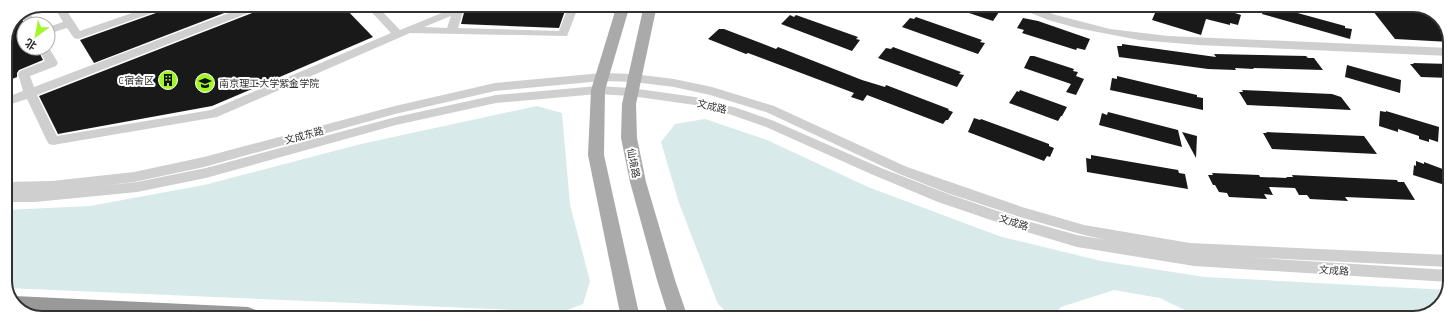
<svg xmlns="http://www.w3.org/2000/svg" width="1455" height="323" font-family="'Titillium Web','Noto Sans SC',sans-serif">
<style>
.green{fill:#d8eaea}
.building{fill:#191919}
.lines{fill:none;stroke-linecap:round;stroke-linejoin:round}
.minor{fill:#cfcfcf;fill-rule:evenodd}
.major{fill:#aaa;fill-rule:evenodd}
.highway{fill:#999;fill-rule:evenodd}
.labels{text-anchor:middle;stroke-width:4;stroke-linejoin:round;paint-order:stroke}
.poi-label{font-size:10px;fill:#323232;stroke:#fff;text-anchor:end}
.street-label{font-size:10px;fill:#323232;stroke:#fff}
.rim{fill:none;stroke:#323232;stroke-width:2}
</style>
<rect width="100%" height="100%" fill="#fff"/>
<!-- green -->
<g class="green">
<polygon points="537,106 562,113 570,205 590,281 583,304 562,312 6,288 5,286 5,210 90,206 204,185 361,144"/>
<polygon points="705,119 767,140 868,187 999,236 1101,261 1205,277 1448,290 1436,310 1413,318 1201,318 1160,298 1114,290 1061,307 1050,318 733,318 718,304 679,203 661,142 675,124"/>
</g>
<!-- building -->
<g class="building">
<polygon points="171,5 245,5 94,63 80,40 170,8"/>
<polygon points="266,5 342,5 373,37 212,106 58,134 39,96 265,8"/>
<polygon points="466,5 567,5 559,28 461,24"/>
<polygon points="951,6 984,6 999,12 993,21 951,7"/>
<polygon points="1158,6 1200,6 1216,10 1217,8 1223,9 1241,15 1238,25 1230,23 1230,25 1206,19 1201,35 1152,20"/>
<polygon points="1264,6 1272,6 1345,26 1345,28 1352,29 1350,39 1262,14"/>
<polygon points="1369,6 1421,6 1441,17 1450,37 1450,42 1395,39"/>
<polygon points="20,14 24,24 24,48 37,48 43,60 19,70 17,73 17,77 5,82 5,42 16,16"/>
<polygon points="790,15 794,17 796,15 858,37 856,39 860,40 852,51 781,24"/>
<polygon points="916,17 982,40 980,42 985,43 978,54 902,27 910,18 914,19"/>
<polygon points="1023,18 1038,21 1090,39 1085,50 1077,48 1076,50 1022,33 1024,30 1017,28"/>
<polygon points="719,29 724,29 771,47 776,49 778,47 862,80 885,87 886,85 949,109 948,110 953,112 948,120 946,120 943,124 867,95 863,101 851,97 854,93 748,53 746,54 708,39"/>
<polygon points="1122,44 1216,57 1214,54 1306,56 1308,58 1314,58 1323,70 1253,68 1254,69 1235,68 1236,70 1208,69 1119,57 1117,46 1122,46"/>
<polygon points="893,47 961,72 959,74 964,75 957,87 878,58 886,48 891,49"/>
<polygon points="1030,56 1034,56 1074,69 1073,71 1078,72 1076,76 1084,79 1076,95 1066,92 1071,84 1024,68"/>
<polygon points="1413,63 1450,64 1450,78 1421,77 1410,64 1414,64"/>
<polygon points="1347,65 1401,80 1400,93 1345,77"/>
<polygon points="1117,76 1197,95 1197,97 1203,98 1203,110 1110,90 1112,78 1117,79"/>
<polygon points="1020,90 1045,99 1067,107 1062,116 1061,116 1058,121 1009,103 1017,91 1019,92"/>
<polygon points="1242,90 1332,94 1341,97 1351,110 1247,105 1239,92 1243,92"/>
<polygon points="1380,111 1386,112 1386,111 1439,127 1438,142 1429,139 1429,142 1419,139 1419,136 1398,129 1398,132 1379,126"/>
<polygon points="1108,112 1178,130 1182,147 1099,125 1102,113 1107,115"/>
<polygon points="974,118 980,120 981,119 1049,144 1049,146 1054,148 1050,157 1047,156 1044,161 968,132"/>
<polygon points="1182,132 1197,136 1196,158"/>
<polygon points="1266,132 1364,136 1377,154 1272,149 1263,133 1267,133"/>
<polygon points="1091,155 1178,170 1179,173 1185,174 1188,189 1087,172 1086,158 1091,159"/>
<polygon points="1416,161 1424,164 1424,162 1448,171 1448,186 1413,175 1414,165 1416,166"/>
<polygon points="1212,173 1259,175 1260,177 1287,178 1286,177 1293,177 1292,175 1397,180 1398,182 1404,182 1415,200 1345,197 1348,201 1310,199 1307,195 1299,195 1295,188 1269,187 1273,195 1264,194 1267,199 1229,197 1227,193 1219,192 1215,185 1213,185 1208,175 1213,175"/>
</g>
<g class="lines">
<!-- minor -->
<g class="minor">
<polygon points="53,5 63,5 80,31 155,5 170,5 169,7 78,39 74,38 67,28 48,34 48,27 63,22"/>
<path d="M 250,5 L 265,5 L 264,7 L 37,95 L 57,136 L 211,110 L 391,33 L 365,5 L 376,5 L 400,30 L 454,8 L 455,5 L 465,5 L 458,28 L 559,31 L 569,5 L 579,5 L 567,36 L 410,33 L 217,117 L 53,145 L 49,144 L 47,141 L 27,99 L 5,106 L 5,98 L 23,91 L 18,74 L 20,71 L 45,61 L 38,48 L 48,48 L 48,46 L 58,63 L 56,66 L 30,76 L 34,87 ZM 451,16 L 447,28 L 424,27 Z"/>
<polygon points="1018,6 1031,6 1056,15 1110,29 1168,36 1450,48 1450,56 1198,45 1139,40 1077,28 1048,20 1019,8"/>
<polygon points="29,10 36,24 26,24 21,14"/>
<path d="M 602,73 L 634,74 L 674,79 L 712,87 L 774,106 L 907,167 L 1022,207 L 1084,225 L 1190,243 L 1449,255 L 1449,267 L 1243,257 L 1449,270 L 1449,282 L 1194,266 L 1077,247 L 1020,230 L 938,202 L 871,174 L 766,127 L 729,114 L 695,105 L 631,96 L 598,94 L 496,103 L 396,125 L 206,178 L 137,192 L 35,202 L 5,202 L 5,182 L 52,181 L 134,172 L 204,157 L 395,106 L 495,83 ZM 602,81 L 634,82 L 674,87 L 710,95 L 766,112 L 897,173 L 947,193 L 1020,217 L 1084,235 L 1106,240 L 1077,235 L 1027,221 L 948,194 L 881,168 L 774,121 L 737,108 L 695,97 L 631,88 L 598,86 L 496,95 L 396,117 L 206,168 L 137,182 L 100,186 L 134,182 L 204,167 L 395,114 L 495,91 Z"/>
</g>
<!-- major -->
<g class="major">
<polygon points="617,5 630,5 605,90 604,155 640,318 621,318 588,155 591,90"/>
<polygon points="644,5 657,5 636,104 637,138 646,182 675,280 688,318 669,318 657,280 630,182 621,138 622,104"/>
</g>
<!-- highway -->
<polygon class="highway" points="14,296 248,307 256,310 259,317 69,317 31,315 14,306 10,297"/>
</g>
<!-- icons -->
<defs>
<symbol id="building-disc" viewBox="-11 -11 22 22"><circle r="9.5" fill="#a1f627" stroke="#fff"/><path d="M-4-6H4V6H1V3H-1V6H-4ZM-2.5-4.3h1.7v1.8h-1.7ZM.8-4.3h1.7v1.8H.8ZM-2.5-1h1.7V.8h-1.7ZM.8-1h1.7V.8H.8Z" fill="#111"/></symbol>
<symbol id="university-disc" viewBox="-11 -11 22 22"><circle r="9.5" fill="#a1f627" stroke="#fff"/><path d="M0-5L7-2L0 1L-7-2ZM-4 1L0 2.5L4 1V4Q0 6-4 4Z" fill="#111"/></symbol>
</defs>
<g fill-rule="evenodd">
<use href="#building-disc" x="157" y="69" width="22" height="22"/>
<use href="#university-disc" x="194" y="72" width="22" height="22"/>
</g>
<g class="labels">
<!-- poi labels -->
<g class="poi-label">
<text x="154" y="84">C宿舍区</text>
<text x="219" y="87" text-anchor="start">南京理工大学紫金学院</text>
</g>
<!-- street labels -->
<g class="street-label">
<text transform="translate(712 106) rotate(14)" y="4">文成路</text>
<text transform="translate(304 135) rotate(-15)" y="4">文成东路</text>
<text transform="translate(634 163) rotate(79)" y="4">仙境路</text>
<text transform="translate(1014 222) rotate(18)" y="4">文成路</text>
<text transform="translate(1334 270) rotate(4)" y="4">文成路</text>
</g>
</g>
<!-- crop -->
<path d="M0 0H1455V323H0ZM42 12H1413A30 30 0 0 1 1443 42V281A30 30 0 0 1 1413 311H42A30 30 0 0 1 12 281V42A30 30 0 0 1 42 12Z" fill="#fff" fill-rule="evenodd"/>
<path class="rim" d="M42 12H1413A30 30 0 0 1 1443 42V281A30 30 0 0 1 1413 311H42A30 30 0 0 1 12 281V42A30 30 0 0 1 42 12Z"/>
<!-- north arrow -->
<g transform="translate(36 36) rotate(212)"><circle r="19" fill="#ffffff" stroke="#adadad"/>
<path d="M0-3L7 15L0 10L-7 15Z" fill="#a1f627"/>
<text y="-6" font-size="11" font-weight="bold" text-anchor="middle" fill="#323232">北</text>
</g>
</svg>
